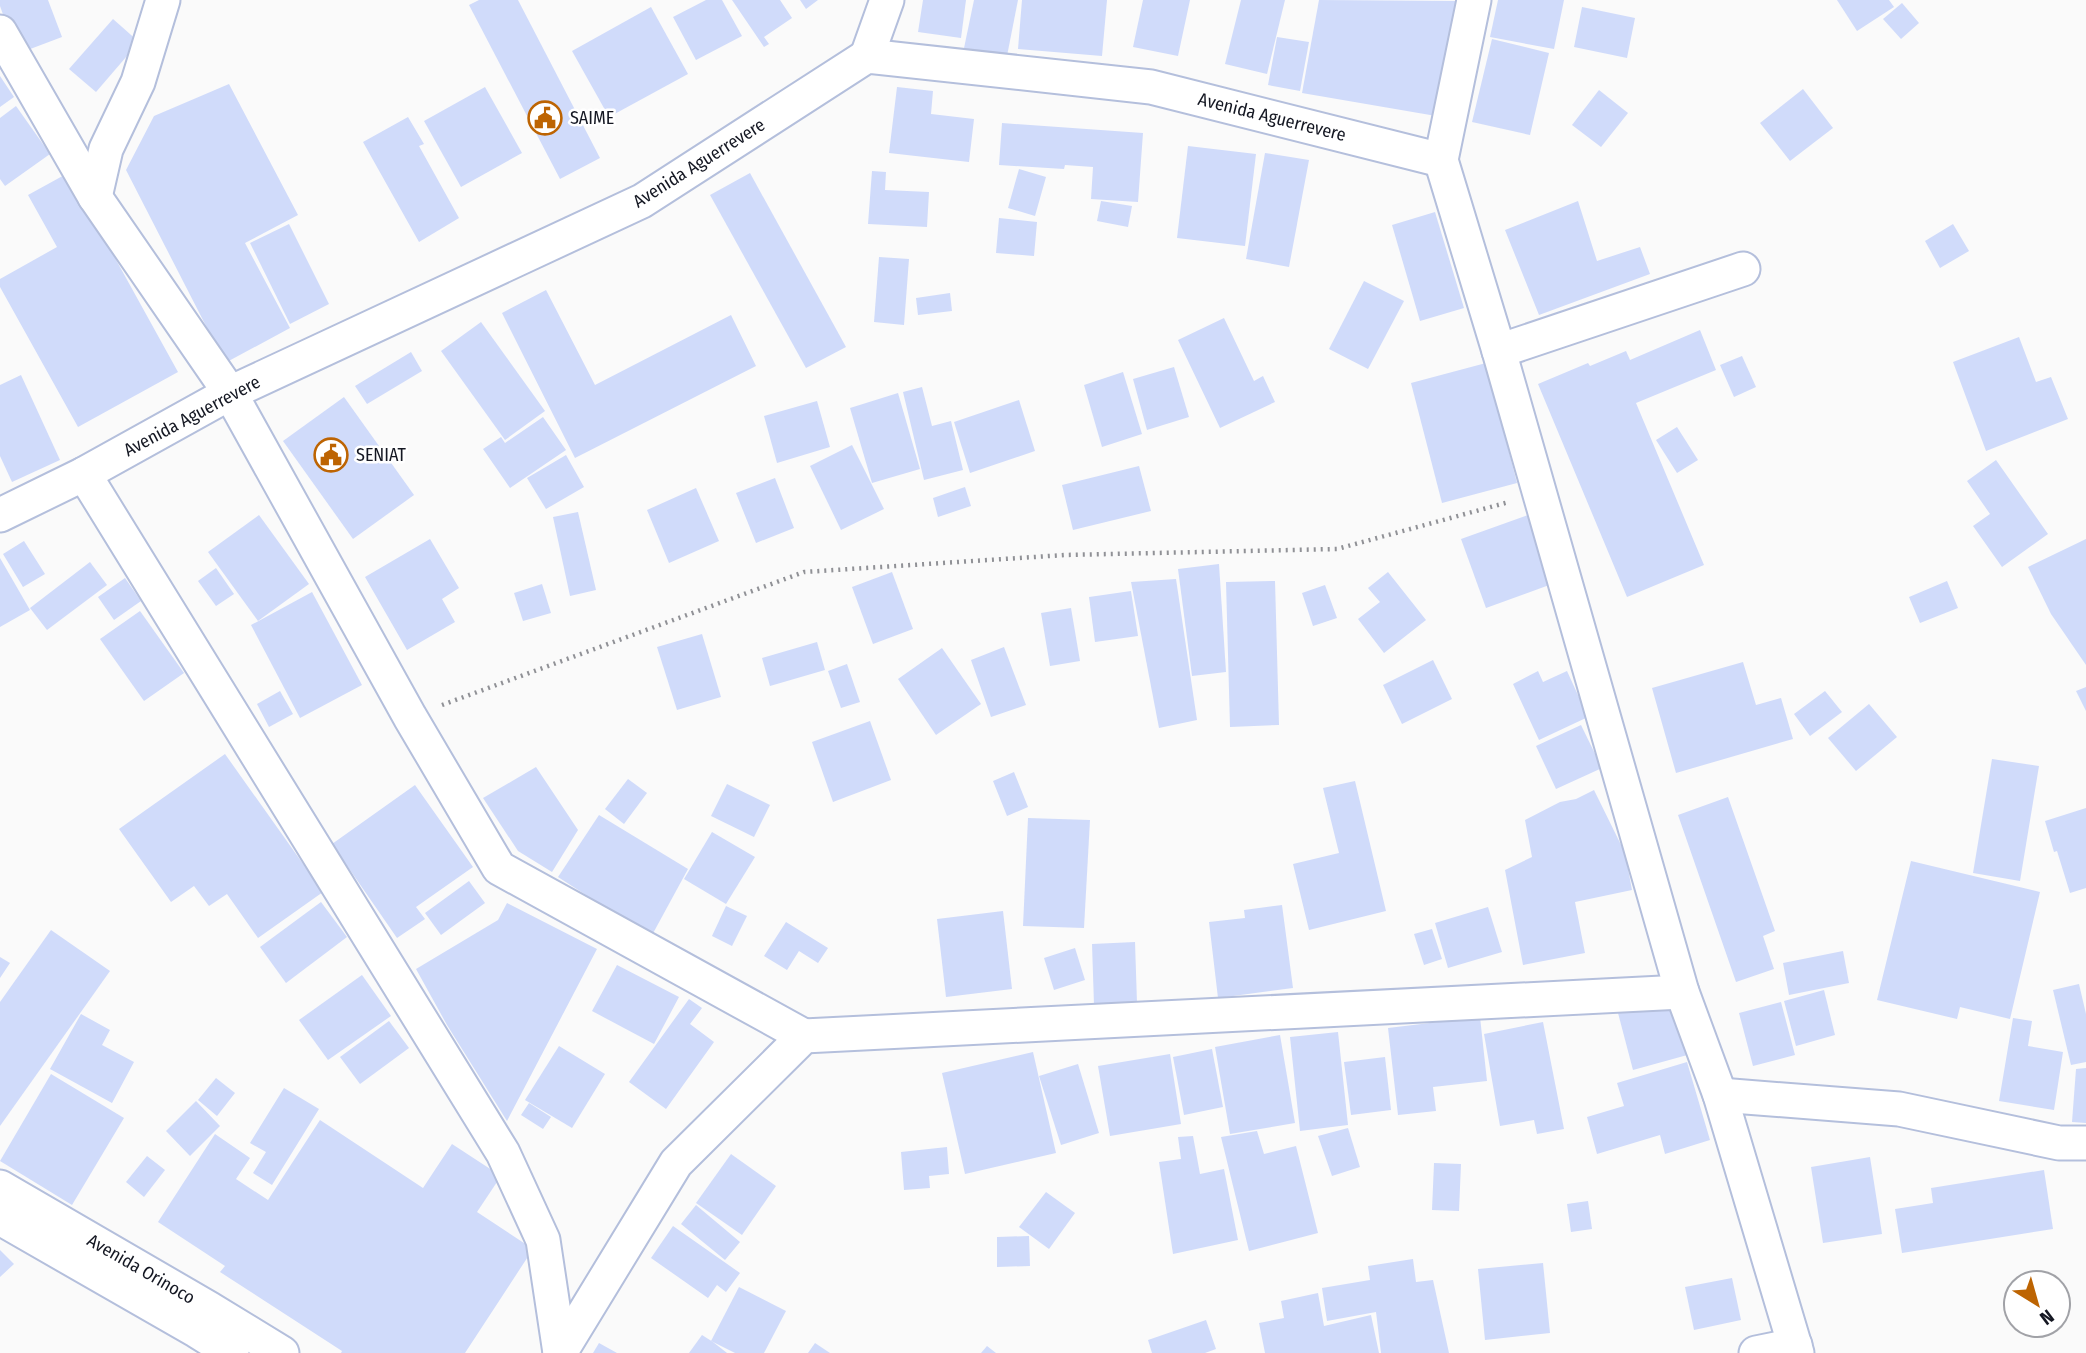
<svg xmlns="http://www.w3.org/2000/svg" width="2086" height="1353" font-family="'Fira Sans Condensed',sans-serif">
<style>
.building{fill:#d0dbfa}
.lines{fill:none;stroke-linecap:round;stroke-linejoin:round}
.minor-casing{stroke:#b4bfdc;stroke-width:37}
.path{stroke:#909196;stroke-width:4.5;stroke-dasharray:2 5;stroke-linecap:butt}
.minor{stroke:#fff;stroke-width:33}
.labels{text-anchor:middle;stroke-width:5;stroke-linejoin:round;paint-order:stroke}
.street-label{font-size:18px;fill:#141722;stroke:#fff}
.poi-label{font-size:18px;fill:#141722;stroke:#fff;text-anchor:start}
</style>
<rect width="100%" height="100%" fill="#fafafa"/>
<!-- building -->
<g class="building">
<polygon points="0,0 48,0 62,37 17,54 0,6"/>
<polygon points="479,0 518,0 600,158 560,179 469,5"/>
<polygon points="706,0 722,0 742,36 696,60 673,17"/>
<polygon points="732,0 780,0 792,18 764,37 769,44 764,47"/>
<polygon points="800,0 818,0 806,9"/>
<polygon points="923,0 966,0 961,38 918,32"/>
<polygon points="974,0 1018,0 1006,61 963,53"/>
<polygon points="1022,0 1107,0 1102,56 1018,49"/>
<polygon points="1143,0 1190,0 1178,56 1133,47"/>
<polygon points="1241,0 1285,0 1267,74 1225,64"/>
<polygon points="1319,0 1457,1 1436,116 1302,93"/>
<polygon points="1498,0 1564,0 1554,49 1490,37"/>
<polygon points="1837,0 1889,0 1894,7 1857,31"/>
<polygon points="1902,3 1919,23 1901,39 1883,19"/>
<polygon points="651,7 688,74 609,117 572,51"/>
<polygon points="1582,7 1635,18 1627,58 1574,47"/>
<polygon points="113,19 139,42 96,92 69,69"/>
<polygon points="1277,37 1309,42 1300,91 1268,85"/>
<polygon points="1492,39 1549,53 1530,135 1472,122"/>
<polygon points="0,76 14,97 0,107"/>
<polygon points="229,84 298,215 245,243 290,328 225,363 126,170 154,116"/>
<polygon points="485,87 522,153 461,187 424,121"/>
<polygon points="897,87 933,91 931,114 974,119 969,162 889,153"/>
<polygon points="1803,89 1833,128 1790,161 1760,123"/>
<polygon points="1599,90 1628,113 1601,147 1572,125"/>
<polygon points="16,106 50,154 5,186 0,179 0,118"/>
<polygon points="408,117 424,144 419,146 459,218 419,242 363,142"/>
<polygon points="1002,123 1143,133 1138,202 1091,199 1093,167 1065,165 1064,169 999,165"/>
<polygon points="1188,146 1256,154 1245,246 1177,238"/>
<polygon points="1265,153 1309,160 1289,267 1246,259"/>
<polygon points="1019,169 1046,177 1035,216 1008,208"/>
<polygon points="872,171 886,172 885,190 929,192 927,227 868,224"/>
<polygon points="68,173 178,372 78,427 0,287 0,279 57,247 28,195"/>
<polygon points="750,173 846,347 806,368 710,195"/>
<polygon points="1101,201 1132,206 1128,227 1097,221"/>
<polygon points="1578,201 1597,261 1640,247 1650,274 1539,315 1505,230"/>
<polygon points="1435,212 1464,308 1420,321 1392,225"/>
<polygon points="999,218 1037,222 1034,256 996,253"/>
<polygon points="289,224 329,304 290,324 250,243"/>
<polygon points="1953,224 1969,251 1940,268 1925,241"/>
<polygon points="879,257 909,259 904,325 874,322"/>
<polygon points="1364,281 1404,301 1368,369 1329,349"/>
<polygon points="546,290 595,385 731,315 756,366 575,458 502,313"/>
<polygon points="950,293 952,311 918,315 916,298"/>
<polygon points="1224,318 1254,381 1263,376 1275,402 1220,428 1178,340"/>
<polygon points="481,322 545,411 505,440 441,351"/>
<polygon points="1700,330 1716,370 1636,403 1704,565 1627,597 1538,384 1588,363 1590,366 1626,351 1630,360"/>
<polygon points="2019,337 2036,382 2051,377 2068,419 1986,451 1953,362"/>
<polygon points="411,352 422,371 367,404 355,386"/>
<polygon points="1742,356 1756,387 1734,397 1720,365"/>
<polygon points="1486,363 1517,483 1442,503 1411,383"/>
<polygon points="1174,367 1189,417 1147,430 1133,379"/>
<polygon points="1123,372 1142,434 1102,447 1084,385"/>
<polygon points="21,375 60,460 12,482 0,456 0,385"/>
<polygon points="922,387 932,426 951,421 963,470 924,480 903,392"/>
<polygon points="898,393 920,469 872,483 850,408"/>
<polygon points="344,397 414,495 353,539 283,441"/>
<polygon points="1019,400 1035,451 970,473 954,422"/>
<polygon points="817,401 830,447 777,463 764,416"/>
<polygon points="543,417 566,450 510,488 483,449 501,437 505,443"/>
<polygon points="1677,427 1698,460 1677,473 1656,440"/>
<polygon points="852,445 884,509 841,530 810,466"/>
<polygon points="566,455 584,487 546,509 527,478"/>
<polygon points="1996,460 2048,534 2002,567 1973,526 1990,514 1967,481"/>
<polygon points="1139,466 1151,511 1073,530 1062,485"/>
<polygon points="775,478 794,528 756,543 736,493"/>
<polygon points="965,487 971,506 938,517 933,498"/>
<polygon points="696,488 719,541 669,563 647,510"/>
<polygon points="578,512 596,590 570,596 553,517"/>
<polygon points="259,515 309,584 258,621 208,552"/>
<polygon points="1528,515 1552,584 1486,608 1461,539"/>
<polygon points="430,539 459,588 442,599 455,622 407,650 365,577"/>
<polygon points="2086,539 2086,665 2051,614 2028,567"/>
<polygon points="24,541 45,574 23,587 3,554"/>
<polygon points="0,558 30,610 0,627"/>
<polygon points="90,562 107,585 47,630 30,608"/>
<polygon points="1219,564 1226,672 1192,676 1178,569"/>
<polygon points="216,568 234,594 216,606 198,581"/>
<polygon points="892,572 913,629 873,644 852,587"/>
<polygon points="1388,572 1426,620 1384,653 1358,619 1380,602 1368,588"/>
<polygon points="125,578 141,601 114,620 98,597"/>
<polygon points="1176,579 1197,720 1159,728 1131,582"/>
<polygon points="1275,581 1279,725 1230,727 1226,582"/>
<polygon points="1947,581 1958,608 1920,623 1909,597"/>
<polygon points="542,584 551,613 523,621 514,593"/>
<polygon points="1325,585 1337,618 1313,626 1302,593"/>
<polygon points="1131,591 1138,636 1095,642 1089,597"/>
<polygon points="312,592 362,685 300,718 251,625"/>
<polygon points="1071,608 1080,661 1050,666 1041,613"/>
<polygon points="140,611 184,673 144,701 100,639"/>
<polygon points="702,634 721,697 677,710 657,647"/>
<polygon points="817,642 825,670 770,686 762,658"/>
<polygon points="1004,647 1026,705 991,717 971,660"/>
<polygon points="942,648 981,704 936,735 898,679"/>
<polygon points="1433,660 1452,699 1402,724 1383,685"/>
<polygon points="1743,662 1756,705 1781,698 1793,739 1676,773 1652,688"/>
<polygon points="847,664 860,702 841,708 828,671"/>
<polygon points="1538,671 1543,682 1567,671 1588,717 1539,740 1513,684"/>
<polygon points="2086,687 2086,711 2076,691"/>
<polygon points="280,691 293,714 269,727 257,704"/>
<polygon points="1825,691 1842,712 1810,736 1794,714"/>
<polygon points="1869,704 1897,737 1856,771 1828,738"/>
<polygon points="870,721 891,780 833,802 812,742"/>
<polygon points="1581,725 1602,768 1556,789 1536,746"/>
<polygon points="225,754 323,892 258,938 227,894 209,906 194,886 171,902 119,829"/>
<polygon points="1992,759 2039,766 2020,881 1973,873"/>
<polygon points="536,767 578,830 552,872 518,851 483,798"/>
<polygon points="1014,772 1028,807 1007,816 993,781"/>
<polygon points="628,779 647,793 624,824 605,809"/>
<polygon points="1355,781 1386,911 1309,930 1293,864 1339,853 1323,788"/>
<polygon points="727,784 770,805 754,837 711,816"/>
<polygon points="415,785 473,867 416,907 425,919 397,938 332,844"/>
<polygon points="1594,790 1625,853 1632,890 1575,902 1585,953 1523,965 1505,870 1532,857 1525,820 1560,802 1576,799"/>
<polygon points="1728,797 1775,931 1763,936 1774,969 1736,982 1678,815"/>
<polygon points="2086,808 2086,888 2070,893 2057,851 2054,852 2045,821"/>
<polygon points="599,815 688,869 651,937 558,877"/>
<polygon points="1028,818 1090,820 1084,928 1023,926"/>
<polygon points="712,832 755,857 726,904 684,879"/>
<polygon points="1911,861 2040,892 2010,1019 1960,1007 1957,1019 1877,1000"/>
<polygon points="469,881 485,903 441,935 425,913"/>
<polygon points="321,902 347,937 286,983 260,947"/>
<polygon points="507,903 597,949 507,1121 447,1025 416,969 498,920"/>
<polygon points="1282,905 1293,988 1218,998 1209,922 1245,918 1244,910"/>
<polygon points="726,906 747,916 732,946 712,936"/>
<polygon points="1488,907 1502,952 1448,968 1435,923"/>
<polygon points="1003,911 1012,989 946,997 937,919"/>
<polygon points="786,922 828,948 818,963 799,951 787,970 764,956"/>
<polygon points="1432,929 1442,959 1424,965 1414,934"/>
<polygon points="51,930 110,971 0,1126 0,1002"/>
<polygon points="1135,942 1137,1003 1094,1005 1092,944"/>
<polygon points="1075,948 1085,980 1054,990 1044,958"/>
<polygon points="1843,951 1849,983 1789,995 1783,963"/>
<polygon points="0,957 10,963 0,978"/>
<polygon points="617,965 679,997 654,1044 592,1011"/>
<polygon points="362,975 391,1016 328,1060 299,1020"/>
<polygon points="2079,984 2086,1014 2086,1062 2071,1065 2053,990"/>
<polygon points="1824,990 1835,1035 1796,1046 1784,1001"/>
<polygon points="1675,997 1691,1054 1633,1070 1618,1013"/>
<polygon points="689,999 702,1008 690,1024 714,1042 666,1109 629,1082"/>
<polygon points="1781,1002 1795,1055 1753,1066 1739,1013"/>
<polygon points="81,1014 110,1030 102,1045 134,1062 112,1103 50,1069"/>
<polygon points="1480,1017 1487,1081 1433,1087 1436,1111 1398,1115 1388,1028"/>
<polygon points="2013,1018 2032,1021 2028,1046 2063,1052 2054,1110 1999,1101"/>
<polygon points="389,1021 409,1048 360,1084 340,1057"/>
<polygon points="1543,1022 1564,1129 1537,1134 1534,1120 1500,1126 1484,1034"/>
<polygon points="1338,1032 1348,1125 1300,1131 1290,1037"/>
<polygon points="1280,1035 1295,1123 1230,1134 1215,1047"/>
<polygon points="559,1046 605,1074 572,1128 525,1100"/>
<polygon points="1212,1049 1223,1107 1184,1115 1173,1057"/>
<polygon points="1033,1052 1056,1153 965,1174 942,1073"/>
<polygon points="1170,1054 1181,1124 1110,1136 1098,1066"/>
<polygon points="1385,1057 1391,1110 1351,1115 1344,1062"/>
<polygon points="1687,1062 1710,1140 1665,1154 1660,1135 1597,1154 1587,1117 1624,1106 1617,1083"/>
<polygon points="1078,1064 1099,1133 1061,1145 1039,1076"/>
<polygon points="2086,1068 2086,1123 2072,1122 2076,1069"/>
<polygon points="51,1074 124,1118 72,1205 0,1161"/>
<polygon points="216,1078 235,1093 217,1116 198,1100"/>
<polygon points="284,1088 319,1109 272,1185 253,1173 266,1152 250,1143"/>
<polygon points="196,1101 220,1126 190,1156 166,1131"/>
<polygon points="529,1103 551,1117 543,1129 521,1115"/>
<polygon points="320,1120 423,1188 452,1144 501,1176 477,1212 533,1249 465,1353 341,1353 342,1351 220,1272 225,1266 158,1222 215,1134 250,1158 236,1179 268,1200"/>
<polygon points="1348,1128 1360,1167 1332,1176 1318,1136"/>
<polygon points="1257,1131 1264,1154 1296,1146 1318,1233 1249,1251 1221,1137"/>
<polygon points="1193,1136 1200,1174 1224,1169 1238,1240 1173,1254 1159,1162 1181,1159 1178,1137"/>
<polygon points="947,1147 949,1174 929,1176 930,1188 904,1190 901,1152"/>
<polygon points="731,1154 776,1186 742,1235 696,1203"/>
<polygon points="147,1156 165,1170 144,1197 126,1182"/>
<polygon points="1870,1157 1882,1234 1823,1243 1811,1167"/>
<polygon points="1434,1163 1461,1164 1459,1211 1432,1210"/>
<polygon points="2044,1170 2053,1229 1902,1253 1895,1209 1933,1203 1931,1188"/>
<polygon points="1046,1192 1075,1213 1049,1249 1019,1227"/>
<polygon points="1588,1201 1592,1229 1571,1232 1567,1204"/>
<polygon points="696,1205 740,1242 725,1260 681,1224"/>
<polygon points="673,1226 740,1273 726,1292 717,1285 708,1298 651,1258"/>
<polygon points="1029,1236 1030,1266 997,1267 997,1237"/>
<polygon points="0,1250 14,1264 0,1277"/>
<polygon points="1413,1259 1416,1282 1433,1280 1449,1353 1381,1353 1376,1312 1327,1321 1322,1288 1370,1280 1368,1266"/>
<polygon points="1543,1263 1550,1333 1485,1340 1478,1269"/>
<polygon points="1732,1278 1741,1320 1694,1330 1685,1287"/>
<polygon points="739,1287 786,1311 764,1353 735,1353 711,1341"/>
<polygon points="1318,1293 1324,1326 1371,1315 1379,1353 1265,1353 1259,1323 1284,1318 1281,1301"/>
<polygon points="1206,1320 1216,1349 1205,1353 1152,1353 1148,1340"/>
<polygon points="702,1335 713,1342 727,1353 689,1353"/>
<polygon points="599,1343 617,1353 593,1353"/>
<polygon points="815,1343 830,1353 808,1353"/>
<polygon points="987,1346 996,1353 981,1353"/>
</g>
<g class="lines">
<defs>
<g id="minor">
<polyline points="1474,0 1441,160 1499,351 1682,992 1720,1095 1797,1353"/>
<polyline points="0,32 95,197 230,393 410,717 499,868 804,1036"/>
<polyline points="867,56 887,0"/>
<polyline points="95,197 106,149 138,82 163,0"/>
<polyline points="1499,351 1743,269"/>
<polyline points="84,474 503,1153 543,1240 560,1353"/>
<polyline points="0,515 84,474 230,393 642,201 867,56 1151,87 1441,160"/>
<polyline points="1720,1095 1899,1109 2059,1143 2086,1143"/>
<polyline points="0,1187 210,1309 282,1353"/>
<polyline points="0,1218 197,1331 232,1353"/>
<polyline points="560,1353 676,1163 804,1036 1682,992"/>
<polyline points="1756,1353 1795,1345"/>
</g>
</defs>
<!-- minor casing -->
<use href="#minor" class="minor-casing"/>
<!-- path -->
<polyline class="path" points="442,705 804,572 1065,555 1337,549 1509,502"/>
<!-- minor -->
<use href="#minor" class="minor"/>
</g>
<!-- icons -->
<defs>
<symbol id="civic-ring" viewBox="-11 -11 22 22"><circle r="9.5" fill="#fff" stroke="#bd6402" stroke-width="1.5"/><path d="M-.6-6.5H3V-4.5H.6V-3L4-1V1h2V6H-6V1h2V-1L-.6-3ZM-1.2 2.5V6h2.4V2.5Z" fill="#bd6402"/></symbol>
</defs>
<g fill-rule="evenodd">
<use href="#civic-ring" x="526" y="99" width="38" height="38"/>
<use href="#civic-ring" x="312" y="436" width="38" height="38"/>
</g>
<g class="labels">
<!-- street labels -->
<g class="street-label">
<text transform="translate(1272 117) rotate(14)" y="6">Avenida Aguerrevere</text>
<text transform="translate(699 163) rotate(-32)" y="6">Avenida Aguerrevere</text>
<text transform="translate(192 416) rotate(-28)" y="6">Avenida Aguerrevere</text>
<text transform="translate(141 1269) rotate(30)" y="6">Avenida Orinoco</text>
</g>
<!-- poi labels -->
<g class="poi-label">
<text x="570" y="124">SAIME</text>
<text x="356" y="461">SENIAT</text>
</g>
</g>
<!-- north arrow -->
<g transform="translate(2037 1304) rotate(143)"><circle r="33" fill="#ffffff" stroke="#a1a2a7" stroke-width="2"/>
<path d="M0-5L12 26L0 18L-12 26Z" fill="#bd6402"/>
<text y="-10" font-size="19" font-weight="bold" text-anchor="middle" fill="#141722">N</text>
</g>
</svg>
